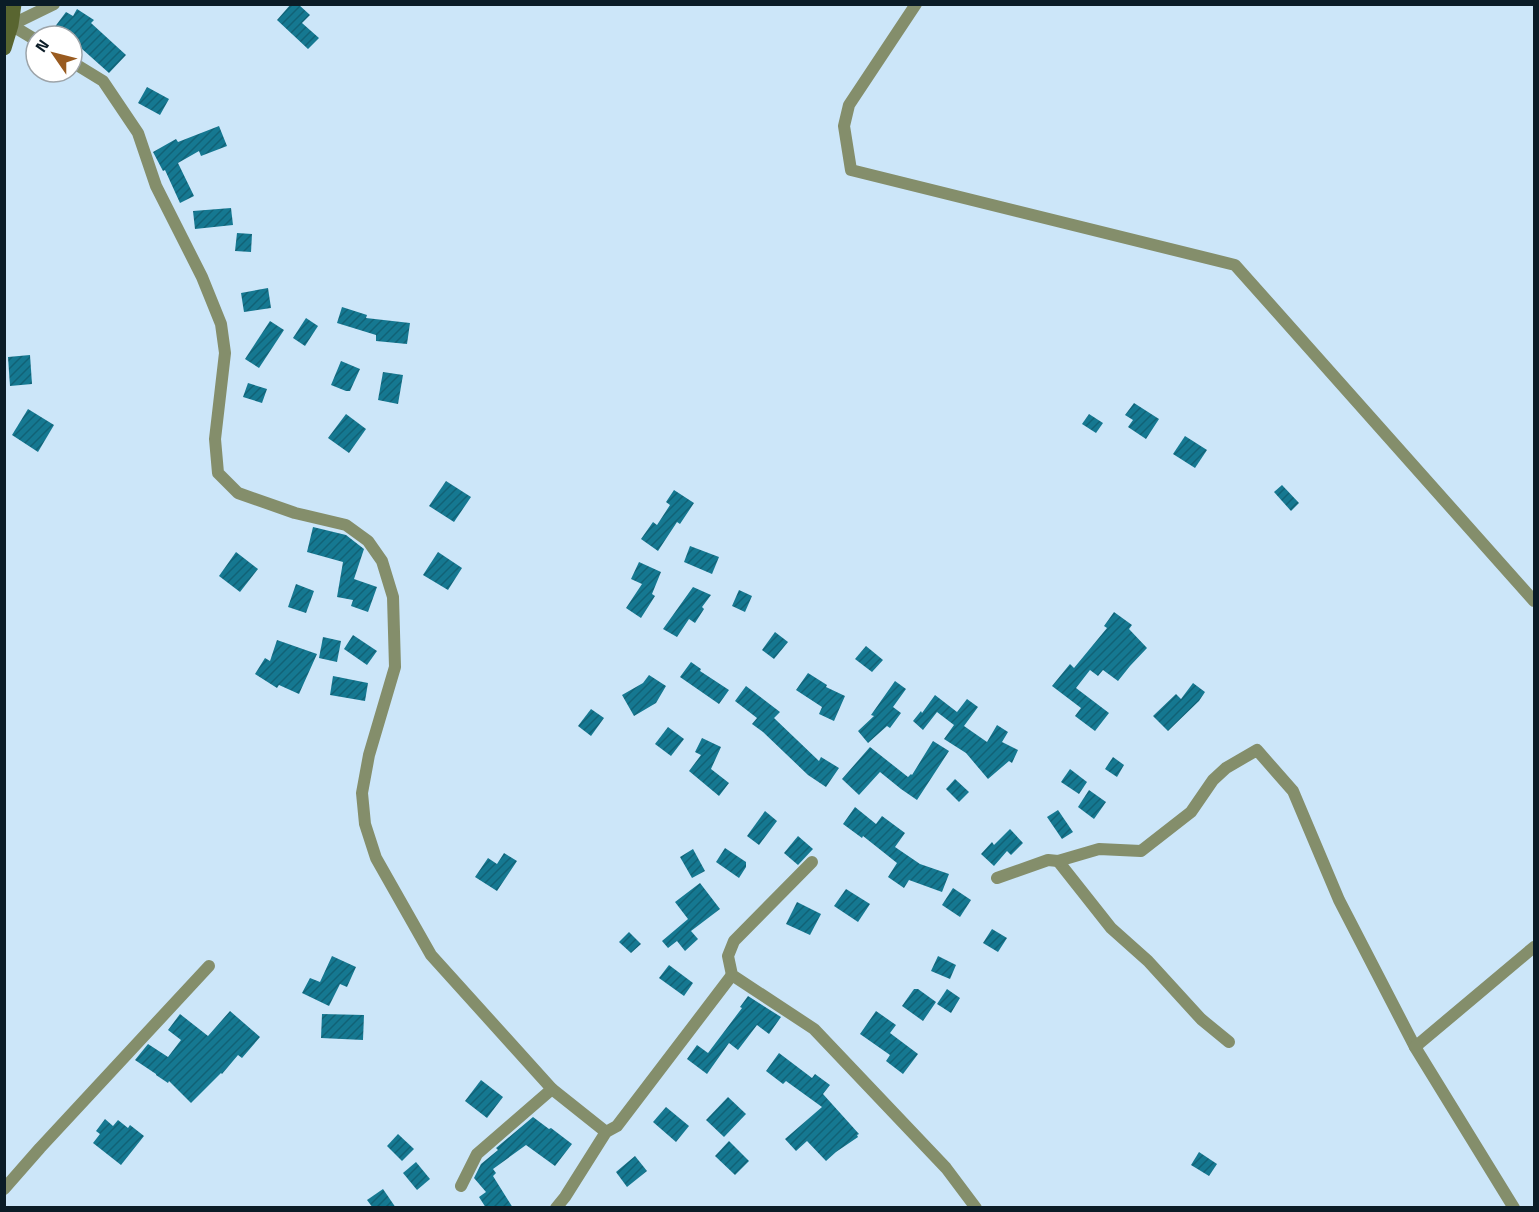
<svg xmlns="http://www.w3.org/2000/svg" width="1539" height="1212" font-family="'Titillium Web',sans-serif">
<style>
.building{fill:url(#building-hatch)}
.lines{fill:none;stroke-linecap:round;stroke-linejoin:round}
.street{stroke:#848e6b;stroke-width:12}
.secondary{stroke:#596530;stroke-width:15}
</style>
<defs>
<pattern id="building-hatch" width="6" height="6" patternUnits="userSpaceOnUse" patternTransform="scale(1.5)"><rect width="6" height="6" fill="#157891"/><path d="M-1 1l2-2M0 6l6-6M5 7l2-2" fill="none" stroke="#116276"/></pattern>
</defs>
<rect width="100%" height="100%" fill="#cce6f9"/>
<!-- building -->
<g class="building">
<polygon points="291,4 298,4 310,15 302,23 319,38 308,49 277,20"/>
<polygon points="77,9 94,20 91,23 126,55 109,73 72,40 72,36 67,36 54,28 66,12 73,16"/>
<polygon points="147,87 169,99 160,115 138,103"/>
<polygon points="219,126 227,146 201,156 199,151 178,163 194,196 180,203 165,170 163,171 153,152 176,139 178,142"/>
<polygon points="231,208 233,225 195,229 193,211"/>
<polygon points="237,233 252,234 251,252 235,251"/>
<polygon points="268,288 271,308 244,312 241,293"/>
<polygon points="342,307 367,315 366,318 410,323 407,344 376,341 376,335 337,323"/>
<polygon points="306,318 318,326 305,346 293,338"/>
<polygon points="270,321 284,330 259,368 245,359"/>
<polygon points="30,355 32,384 10,386 8,357"/>
<polygon points="341,361 360,369 350,391 346,391 331,385"/>
<polygon points="383,372 403,375 398,404 378,400"/>
<polygon points="248,383 267,389 262,403 243,397"/>
<polygon points="1134,403 1159,419 1146,439 1128,427 1133,420 1125,415"/>
<polygon points="28,409 54,425 38,452 12,435"/>
<polygon points="346,414 366,429 349,453 328,438"/>
<polygon points="1089,414 1103,423 1096,433 1082,424"/>
<polygon points="1185,436 1207,450 1195,468 1173,454"/>
<polygon points="446,481 471,497 454,522 429,506"/>
<polygon points="1282,485 1299,503 1291,511 1274,492"/>
<polygon points="674,490 694,503 680,524 677,522 658,551 641,539 653,522 657,525 670,505 666,502"/>
<polygon points="313,527 346,535 364,549 354,579 377,587 368,612 351,606 353,600 337,597 343,562 307,552"/>
<polygon points="690,546 719,557 712,574 684,562"/>
<polygon points="236,552 258,569 240,592 219,576"/>
<polygon points="438,552 462,568 448,590 423,575"/>
<polygon points="639,562 661,572 652,594 655,596 641,618 626,608 642,584 631,579"/>
<polygon points="296,584 314,591 306,613 288,607"/>
<polygon points="693,587 711,595 702,607 704,609 695,623 689,619 677,637 663,629"/>
<polygon points="739,590 752,596 745,612 732,606"/>
<polygon points="1114,612 1132,625 1129,629 1147,648 1130,666 1118,681 1103,670 1098,676 1090,670 1076,688 1109,713 1095,731 1075,716 1081,708 1052,686 1070,664 1074,668 1107,628 1104,626"/>
<polygon points="775,632 788,642 774,659 762,650"/>
<polygon points="353,635 377,651 367,665 344,649"/>
<polygon points="323,637 341,641 337,662 319,658"/>
<polygon points="277,640 317,654 299,694 279,685 277,688 255,674 265,658 270,661"/>
<polygon points="866,646 883,660 872,672 855,659"/>
<polygon points="691,662 701,669 700,671 729,690 719,704 680,677"/>
<polygon points="808,673 827,685 826,687 845,696 834,721 819,714 822,707 796,690"/>
<polygon points="649,675 666,686 656,703 634,716 622,695 643,683"/>
<polygon points="333,676 368,683 365,701 330,695"/>
<polygon points="895,681 906,689 893,707 901,713 890,728 887,726 868,743 858,731 874,716 871,715"/>
<polygon points="1193,683 1205,692 1199,701 1168,731 1153,716 1176,694 1181,699"/>
<polygon points="746,686 780,712 774,718 819,761 821,757 839,768 826,787 808,775 763,732 752,724 757,718 735,701"/>
<polygon points="935,695 957,712 967,699 978,707 964,726 987,742 997,725 1008,732 1002,742 1018,750 1012,763 1009,761 988,779 966,753 944,739 954,725 937,712 923,730 913,721 921,711 922,713"/>
<polygon points="591,709 604,718 591,736 578,726"/>
<polygon points="668,727 684,739 671,756 655,744"/>
<polygon points="702,738 721,747 711,769 729,783 719,796 689,771 701,755 695,752"/>
<polygon points="933,741 949,751 917,800 901,789 880,772 859,795 842,779 870,747 908,777 911,774 912,775"/>
<polygon points="1113,757 1124,765 1117,777 1105,769"/>
<polygon points="1070,769 1087,782 1079,794 1061,782"/>
<polygon points="955,779 969,792 959,802 946,789"/>
<polygon points="1089,790 1106,802 1094,819 1078,807"/>
<polygon points="855,807 876,824 882,816 905,833 895,847 920,864 949,874 942,892 909,880 904,888 888,877 897,863 863,836 862,838 843,824"/>
<polygon points="1058,810 1073,832 1062,839 1047,817"/>
<polygon points="765,811 777,821 759,845 747,836"/>
<polygon points="1010,829 1023,843 1011,855 1007,851 994,866 981,854 992,842 994,845"/>
<polygon points="798,836 813,849 798,865 784,853"/>
<polygon points="725,848 746,862 746,867 739,878 716,862"/>
<polygon points="693,849 705,871 692,878 680,857"/>
<polygon points="504,853 517,861 497,891 475,877 488,858 497,864"/>
<polygon points="700,883 720,909 691,931 698,939 685,951 677,941 668,948 662,941 688,919 675,902"/>
<polygon points="953,888 971,900 960,917 942,905"/>
<polygon points="846,889 870,904 858,922 834,906"/>
<polygon points="797,902 821,914 810,935 786,924"/>
<polygon points="992,929 1007,938 998,952 983,943"/>
<polygon points="629,932 641,944 631,953 619,942"/>
<polygon points="332,956 356,967 347,987 340,984 329,1006 302,993 310,978 320,982"/>
<polygon points="938,956 956,965 950,979 931,971"/>
<polygon points="669,965 693,983 684,996 659,978"/>
<polygon points="914,989 918,989 936,1002 923,1021 902,1006"/>
<polygon points="947,989 960,998 951,1013 937,1004"/>
<polygon points="748,996 781,1017 769,1034 757,1025 738,1050 729,1043 707,1074 687,1059 697,1045 708,1053 742,1008 740,1007"/>
<polygon points="230,1011 260,1037 242,1058 238,1055 222,1074 221,1073 191,1103 169,1081 168,1083 156,1075 156,1074 135,1060 148,1044 168,1057 181,1040 168,1030 180,1014 208,1036"/>
<polygon points="876,1011 896,1025 890,1033 918,1054 903,1074 886,1061 890,1055 860,1034"/>
<polygon points="322,1014 364,1015 363,1040 321,1038"/>
<polygon points="779,1053 812,1078 815,1074 830,1085 823,1094 859,1134 857,1135 858,1137 836,1152 826,1161 807,1141 796,1151 785,1139 822,1107 786,1081 783,1084 766,1071"/>
<polygon points="481,1080 503,1097 487,1118 465,1101"/>
<polygon points="728,1097 746,1114 724,1137 706,1120"/>
<polygon points="666,1107 689,1126 676,1142 653,1122"/>
<polygon points="533,1117 549,1129 551,1128 572,1144 555,1166 526,1145 493,1169 496,1173 493,1176 513,1208 486,1208 479,1197 486,1192 474,1178 481,1164 498,1150 496,1148"/>
<polygon points="105,1119 113,1126 118,1120 128,1128 130,1125 144,1136 121,1165 93,1143 100,1134 96,1131"/>
<polygon points="398,1134 414,1149 402,1161 387,1146"/>
<polygon points="729,1141 749,1161 735,1175 715,1156"/>
<polygon points="1199,1152 1217,1164 1209,1176 1191,1165"/>
<polygon points="635,1156 647,1171 627,1187 616,1172"/>
<polygon points="416,1162 430,1179 417,1190 403,1173"/>
<polygon points="383,1189 396,1208 373,1208 367,1200"/>
</g>
<g class="lines">
<!-- street -->
<g class="street">
<polyline points="916,4 849,105 844,126 851,170 1235,265 1534,601"/>
<polyline points="36,40 11,25 54,4"/>
<polyline points="72,62 103,81 138,133 156,186 202,277 221,324 225,353 215,439 218,473 238,493 295,513 346,525 368,541 382,561 393,597 395,667 369,755 362,793 365,824 376,858 431,955 552,1089 606,1132"/>
<polyline points="1058,861 1111,928 1148,961 1201,1019 1229,1042"/>
<polyline points="812,862 734,941 728,956 732,975 814,1029 946,1168 976,1208"/>
<polyline points="997,878 1048,860 1058,861 1099,849 1141,851 1191,812 1213,780 1226,768 1257,750 1293,791 1339,900 1415,1047"/>
<polyline points="461,1186 477,1154 552,1089"/>
<polyline points="4,1189 40,1148 209,966"/>
<polyline points="556,1208 565,1197 606,1132 617,1126 732,975"/>
<polyline points="1514,1208 1415,1047 1534,947"/>
</g>
<!-- secondary -->
<polyline class="secondary" points="4,48 11,25 14,4"/>
</g>
<!-- border -->
<rect width="1539" height="1212" fill="none" stroke="#0b1c27" stroke-width="12"/>
<!-- north arrow -->
<g transform="translate(54 54) rotate(305)"><circle r="28" fill="#ffffff" stroke="#9da4a9" stroke-width="1.5"/>
<path d="M0-4.5L10 22L0 15L-10 22Z" fill="#995b20"/>
<text y="-9" font-size="16" font-weight="bold" text-anchor="middle" fill="#0b1c27">N</text>
</g>
</svg>
